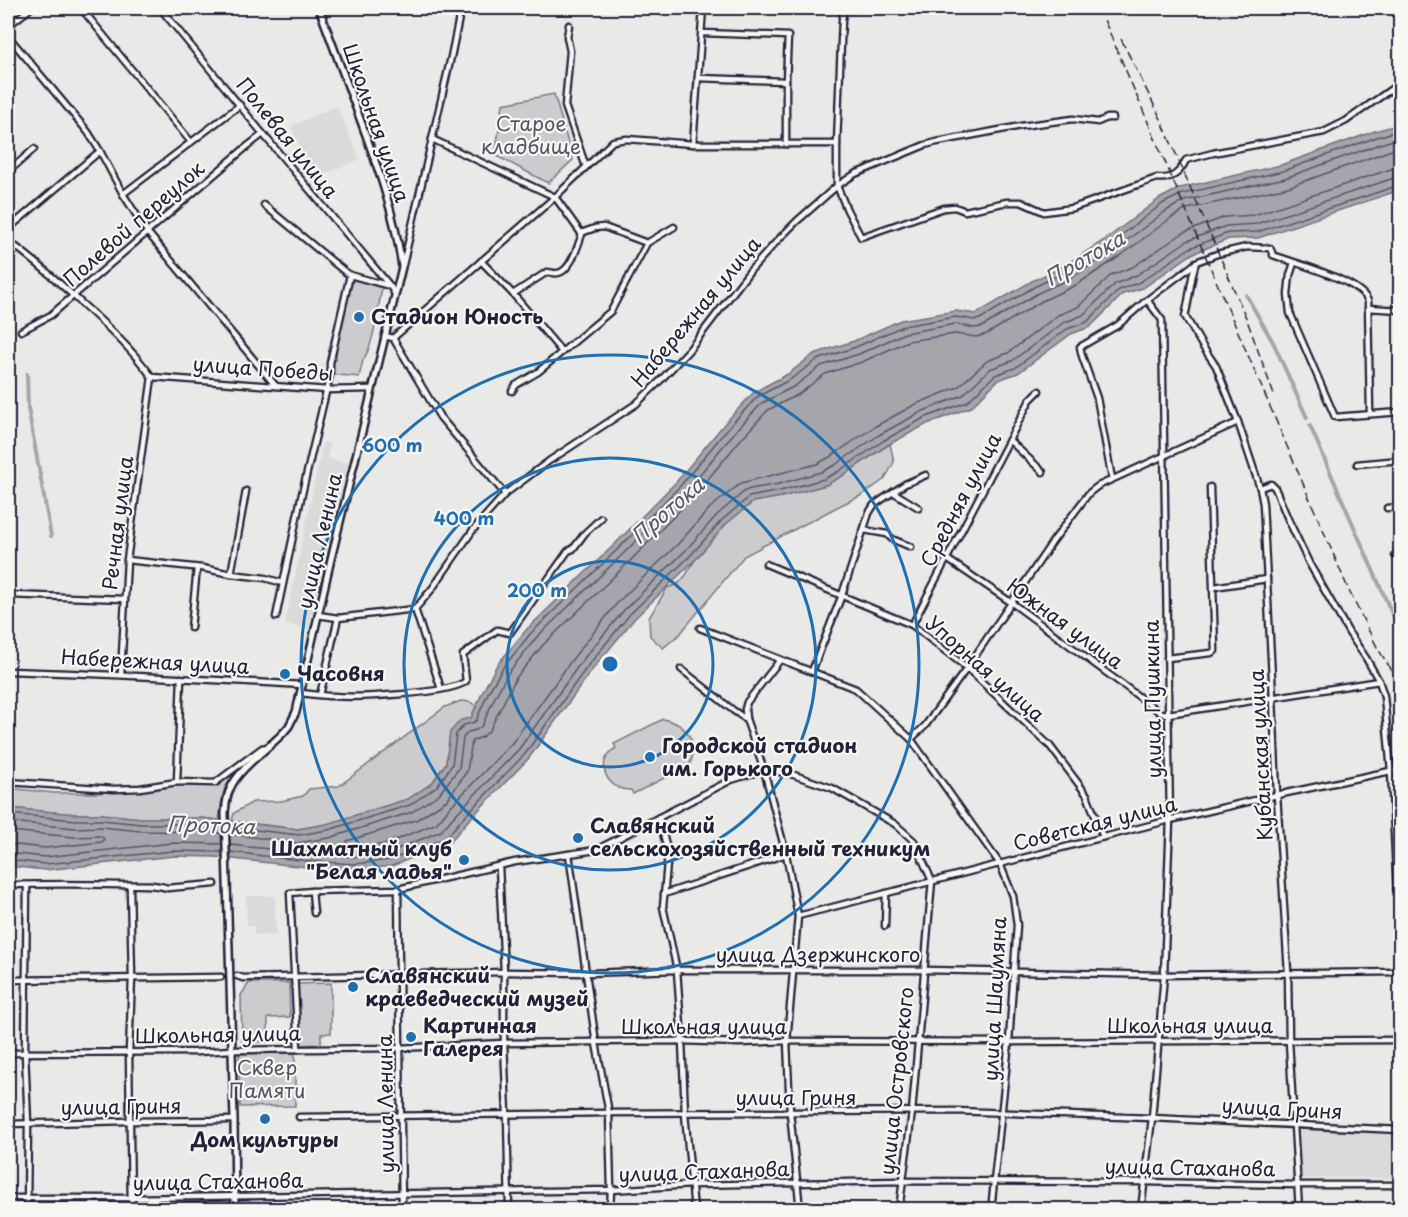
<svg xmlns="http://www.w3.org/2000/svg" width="1408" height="1217" font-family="'Playpen Sans',sans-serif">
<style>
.built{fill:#dadada}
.green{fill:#ccccce;stroke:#777784;stroke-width:1.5}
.water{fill:#a5a5ac;stroke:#71717f;stroke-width:1.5}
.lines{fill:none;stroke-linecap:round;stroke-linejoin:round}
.shore{stroke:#565668;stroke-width:1.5}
.canal{stroke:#a5a5ac;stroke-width:4}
.minor-casing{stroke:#22223b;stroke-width:9}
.major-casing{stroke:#22223b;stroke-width:10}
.minor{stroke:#f6f6f2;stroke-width:4.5}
.major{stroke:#f6f6f2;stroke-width:5}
.rail{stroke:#22223b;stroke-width:1.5;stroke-dasharray:9 4.5;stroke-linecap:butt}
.ring{fill:none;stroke:#1f6fb2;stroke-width:3}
.poi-dot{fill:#1f6fb2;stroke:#f6f6f2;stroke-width:2}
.labels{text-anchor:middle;stroke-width:4.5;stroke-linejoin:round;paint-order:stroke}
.street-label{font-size:20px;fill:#22223b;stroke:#f6f6f2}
.park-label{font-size:20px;fill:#555567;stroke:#f6f6f2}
.poi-label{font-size:20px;font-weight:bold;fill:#22223b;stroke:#f6f6f2;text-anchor:start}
.water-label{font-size:21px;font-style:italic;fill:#565668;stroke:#f6f6f2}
.centre{fill:#1f6fb2;stroke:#f6f6f2;stroke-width:3}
.ring-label{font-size:18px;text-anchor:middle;font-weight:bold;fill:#1f6fb2;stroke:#f6f6f2;stroke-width:4.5;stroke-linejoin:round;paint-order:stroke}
</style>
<rect width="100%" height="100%" fill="#e9e9e7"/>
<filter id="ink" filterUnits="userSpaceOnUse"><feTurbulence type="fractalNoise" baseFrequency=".0167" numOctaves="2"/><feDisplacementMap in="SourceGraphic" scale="12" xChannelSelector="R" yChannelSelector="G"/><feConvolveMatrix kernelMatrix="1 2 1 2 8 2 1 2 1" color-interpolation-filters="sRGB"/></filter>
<g filter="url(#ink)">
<!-- built -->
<g class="built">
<polygon points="337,106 360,159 313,179 291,126"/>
<polygon points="323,442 330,444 327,458 348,463 308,629 285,624"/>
<polygon points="275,896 276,935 254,935 254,926 247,926 246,896"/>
<polygon points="1299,1129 1400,1134 1400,1178 1301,1178"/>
</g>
<!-- green -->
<g class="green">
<polygon points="554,94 573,160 548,183 495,155 503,104"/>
<path d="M 351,279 L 382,288 C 378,307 374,345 363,360 L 359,377 L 330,374 Z"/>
<polygon points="890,444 894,462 885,479 862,495 841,505 744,556 680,634 663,648 650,636 649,618 667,588 678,584 686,575 695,560 726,524 753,502 781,497 826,485 842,476"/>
<polygon points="461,701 470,702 476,706 471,718 450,732 446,763 432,783 408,799 327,824 298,829 232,821 234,813 253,802 281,801 303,796 309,789 339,786 445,707"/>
<path d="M 663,719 C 688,724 698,742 690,765 L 633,794 L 631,790 C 607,791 593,762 616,748 L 614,744 Z"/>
<polygon points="243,764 244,765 225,787 221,805 219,820 201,818 141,818 102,814 76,814 8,808 8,788 54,793 96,793 177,785 218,786"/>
<polygon points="249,983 289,983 290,1017 268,1018 268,1042 242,1042 241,995"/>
<polygon points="331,983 331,1033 321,1034 321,1044 299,1045 297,984"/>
<polygon points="295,1053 295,1106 240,1107 239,1054"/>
</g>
<!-- water -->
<polygon class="water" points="1400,124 1400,190 1258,238 1229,239 1192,254 1143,288 1123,294 1090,327 1071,334 1018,373 998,380 971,407 927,424 886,446 842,476 826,485 781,497 753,502 726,524 695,560 635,618 592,670 529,758 466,823 450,842 392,866 355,870 307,867 214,857 174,856 45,870 8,866 8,808 76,814 102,814 141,818 201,818 298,829 327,824 408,799 432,783 446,763 450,732 461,720 471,718 483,691 497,665 527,629 616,543 677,481 725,423 754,392 788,374 814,354 854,341 901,320 956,311 976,314 1032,281 1064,266 1106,239 1159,199 1180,188 1281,165 1375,131"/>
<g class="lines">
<!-- shore -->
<g class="shore">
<polyline points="1400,147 1288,187 1187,209 1171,218 1119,257 1076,285 1042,301 987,334 976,337 955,334 908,341 862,362 825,374 799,394 768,410 742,438 693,497 632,559 543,645 516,678 489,731 482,737 472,741 467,771 447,800 416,820 347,841 346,843 346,846 354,848 386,844 437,823 450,807 512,743 574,657 618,602 678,544 710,508 741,483 817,464 830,457 874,427 916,404 958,387 987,361 1008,353 1058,315 1078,307 1111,275 1133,267 1183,233 1225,217 1254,215 1391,169 1400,168"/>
<polyline points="8,814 76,820 102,820 141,824 201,824 221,826"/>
<polyline points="8,822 76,828 101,827 141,831 201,832 221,833"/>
<polyline points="230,827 299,835 328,830 410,805 437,786 452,765 456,734 464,725 472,723 476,721 488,693 502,669 531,633 620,547 681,485 729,427 757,397 791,379 817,360 856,347 903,326 956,317 975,320 980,319 1034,287 1067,271 1110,244 1162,204 1182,194 1283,171 1377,137 1400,130"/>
<polyline points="8,831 75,837 101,836 104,839 102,842 45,848 8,844"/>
<polyline points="230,834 297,843 329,838 412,812 439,794 459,768 463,738 468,732 476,730 482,726 495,697 508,673 536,638 625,552 686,491 735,432 762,403 795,386 821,366 859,354 905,333 956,324 974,328 982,327 1038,293 1071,278 1114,250 1166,211 1184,201 1285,178 1380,144 1400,138"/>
<polyline points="230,845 308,853 355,857 388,853 441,831 456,814 519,749 581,662 625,609 685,551 717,515 745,491 750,489 779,484 821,472 835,465 879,435 921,412 963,395 990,369 1012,361 1063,323 1083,315 1115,284 1137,275 1187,241 1226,226 1256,224 1394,178 1400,177"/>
<polyline points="230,852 308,861 355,864 390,860 446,838 462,819 525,754 587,667 630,614 690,556 722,520 749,497 780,491 824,479 839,471 883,441 924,418 967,402 995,375 1015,368 1067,329 1087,322 1119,290 1140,282 1190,248 1228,233 1257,232 1400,185"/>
<polyline points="8,853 45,857 172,843 222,844"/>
<polyline points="8,860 45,864 173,851 222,852"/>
</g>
<!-- canal -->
<g class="canal">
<polyline points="1246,295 1274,344 1307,418"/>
<polyline points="27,374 28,408 51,536"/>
<polyline points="1310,426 1400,632"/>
</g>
<defs>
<g id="minor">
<polyline points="81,8 191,142"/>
<polyline points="160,8 263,134 390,286"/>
<path d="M 844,8 L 842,20 L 841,42 L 837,144 L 837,186 L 847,210 L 861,237 L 944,208 L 955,207 L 965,211 L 1007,202 L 1021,202 L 1044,212 L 1073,208 L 1157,178 C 1172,180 1180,173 1186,160 L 1213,153 L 1324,132 L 1346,121 L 1400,83"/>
<polyline points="569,25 567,37 570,51 565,106 586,167"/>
<polyline points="8,26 31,8"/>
<polyline points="702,33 788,36 786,81 786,144"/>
<polyline points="8,36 88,132 100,151 123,194 148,233 275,385"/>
<polyline points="698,78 786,81"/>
<polyline points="432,139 555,197 581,233 595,228 604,227 647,243"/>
<polyline points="693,144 703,8"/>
<polyline points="8,172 34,149"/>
<polyline points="123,194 240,105"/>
<polyline points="264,205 344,271 350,275 390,286 395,294"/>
<polyline points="8,229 100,151"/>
<path d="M 8,241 C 34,259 55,279 78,300 C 105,324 131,348 152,377"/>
<polyline points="481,261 513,294 562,352"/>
<polyline points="1294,263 1290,275 1288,294 1290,313 1335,417 1400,412"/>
<polyline points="403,265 451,57 461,8"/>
<path d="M 513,294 L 547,272 C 551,272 554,274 558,273 C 571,271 578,245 582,234 L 581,233"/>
<polyline points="1368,308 1400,310"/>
<polyline points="21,331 51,315 244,149 263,134"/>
<polyline points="385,336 393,338 555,197 613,141 627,139 693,144 837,144"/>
<polyline points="393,338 440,417 505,494"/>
<polyline points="152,377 327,390 372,389"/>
<polyline points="512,391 516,385 538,372 611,311 647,243 674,227"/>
<polyline points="1009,440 1043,472"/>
<polyline points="1357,464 1400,460"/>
<polyline points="1112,479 1097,398 1082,356 1080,347 1118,325 1147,300 1196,263"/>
<polyline points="1260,488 1271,484 1275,488 1288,519 1309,563 1349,633 1366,658 1379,681 1384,696 1391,771 1400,956"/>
<polyline points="893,492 919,508"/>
<polyline points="1387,508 1400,507"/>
<polyline points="864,530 887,534 892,539 911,547"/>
<polyline points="1395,555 1400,555"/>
<polyline points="947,559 1012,603 1161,713 1168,714 1379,681"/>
<polyline points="127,560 202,568 231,574 265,578 283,583"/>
<polyline points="766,564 912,625 967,668 1050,746 1087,795 1103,837"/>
<polyline points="231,574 246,491"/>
<polyline points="1214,587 1267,579"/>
<polyline points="8,595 125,599"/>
<polyline points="415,609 441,689"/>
<polyline points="318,615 338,618 415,609 432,589 473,530 505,494 549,461 636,404 658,383 689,350 749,272 778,240 797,221 837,186 855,174 925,145 937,142 1021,126 1073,119 1098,122 1107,118 1113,118"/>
<polyline points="276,617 301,498 330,375 330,363 350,275"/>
<polyline points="912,625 1030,400 1039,391"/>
<polyline points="191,628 197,568"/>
<polyline points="700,628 856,689 911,739 1000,864 1013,896 1017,925 1009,1042 991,1210"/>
<polyline points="1167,658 1211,653 1215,651 1210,487"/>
<polyline points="780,660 747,702 745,709 746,719 764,770 786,854 798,916 787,1041 790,1112 800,1210"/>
<polyline points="681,669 734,711 746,719"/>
<path d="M 8,671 C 106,674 204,679 302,685"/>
<polyline points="812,671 842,595 869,513 874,505 905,484 926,475"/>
<polyline points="121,674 127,560 152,377"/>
<path d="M 300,693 C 311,694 322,696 333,696 C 355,698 452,694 466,681 L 463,655 L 497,630 L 510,633 L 568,551 L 573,549 L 585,533 L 601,518"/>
<polyline points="320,695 338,618"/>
<polyline points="911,739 925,726 967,668 1053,541 1089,493 1098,486 1238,422"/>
<polyline points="8,782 114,789 140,788 177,782 215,783 262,748 268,747"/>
<polyline points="177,782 181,678"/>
<polyline points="659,817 668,853 663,907 677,970 682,1041 685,1114 694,1210"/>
<polyline points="569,854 596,1043 609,1113 611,1190 610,1210"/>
<polyline points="499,866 504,972 504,1043 507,1115 509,1210"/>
<path d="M 8,885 C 45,884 82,884 120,885 C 135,885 153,883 167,888 L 215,884"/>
<polyline points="27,885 25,1053 28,1123 27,1210"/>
<polyline points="130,885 132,978 129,1052 131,1210"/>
<polyline points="398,889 402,1210"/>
<polyline points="312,891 398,889 515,862 596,850 731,780 764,770 788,773 832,788 895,824 914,841 932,881 912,1112 899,1210"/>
<polyline points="664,894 786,854"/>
<polyline points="798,916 1170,820 1277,795 1400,769"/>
<polyline points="885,926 886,893"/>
<polyline points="237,976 243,978 504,972 587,973 677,970 924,970 1164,975 1400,972"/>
<polyline points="8,980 221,977"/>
<polyline points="298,1049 290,893 312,891 314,913"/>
<polyline points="8,1053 197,1052 232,1050 399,1048 504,1043 682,1041 739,1043 787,1041 1009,1042 1400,1040"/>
<polyline points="299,1117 609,1113 955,1111 1152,1118 1400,1130"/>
<polyline points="8,1124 130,1121 234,1120"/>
<polyline points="8,1198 131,1198 306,1195 611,1190 692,1185 902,1181 1143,1182 1298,1185 1400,1185"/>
<polyline points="1141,1210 1152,1118 1164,975 1170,820 1162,320 1147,300"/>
<path d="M 1299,1210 L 1289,1041 L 1288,972 L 1277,795 L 1273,697 L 1263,504 L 1260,488 L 1238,422 L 1216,366 L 1203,347 L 1185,316 C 1190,298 1190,280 1196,262 L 1217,254 L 1247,247 L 1270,248 L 1273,255 C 1294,263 1360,280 1368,301 L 1370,413"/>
</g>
<path id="major" d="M 235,1210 L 234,1120 L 225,813 C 226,805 226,797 230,789 C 238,769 268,749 284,732 L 289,726 L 296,712 L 331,559 L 402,267 C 395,214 377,165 359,116 C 346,80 332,44 319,8"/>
</defs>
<!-- minor casing -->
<use href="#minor" class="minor-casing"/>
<!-- major casing -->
<use href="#major" class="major-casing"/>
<!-- minor -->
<use href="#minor" class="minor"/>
<!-- major -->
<use href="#major" class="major"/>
<!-- rail -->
<g class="rail">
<polyline points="1099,8 1350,593 1378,649 1400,683"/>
<polyline points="1121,39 1160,117 1230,280 1247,320 1274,395"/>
</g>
</g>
</g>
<!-- distance rings -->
<g class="ring">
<circle cx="610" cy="664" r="103"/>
<circle cx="610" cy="664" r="206"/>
<circle cx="610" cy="664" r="309"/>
</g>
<!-- markers -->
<g class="poi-dot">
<circle cx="359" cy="317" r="6"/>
<circle cx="285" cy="674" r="6"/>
<circle cx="650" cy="757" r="6"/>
<circle cx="578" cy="838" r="6"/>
<circle cx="464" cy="860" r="6"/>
<circle cx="353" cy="987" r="6"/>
<circle cx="411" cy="1037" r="6"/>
<circle cx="265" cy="1119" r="6"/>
</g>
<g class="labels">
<!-- street labels -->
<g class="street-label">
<text transform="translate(376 123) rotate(71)" y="7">Школьная улица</text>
<text transform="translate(287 138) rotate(51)" y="7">Полевая улица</text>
<text transform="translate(134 224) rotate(-41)" y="7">Полевой переулок</text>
<text transform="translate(696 312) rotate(-50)" y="7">Набережная улица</text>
<text transform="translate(263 369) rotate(4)" y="7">улица Победы</text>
<text transform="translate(961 500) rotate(-62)" y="7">Средняя улица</text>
<text transform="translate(118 523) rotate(-83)" y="7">Речная улица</text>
<text transform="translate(320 541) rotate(-77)" y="7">улица Ленина</text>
<text transform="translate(1065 624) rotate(36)" y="7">Южная улица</text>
<text transform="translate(155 662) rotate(3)" y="7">Набережная улица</text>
<text transform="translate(985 669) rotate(41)" y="7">Упорная улица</text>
<text transform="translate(1153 699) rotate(-91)" y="7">улица Пушкина</text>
<text transform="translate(1261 755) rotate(-93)" y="7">Кубанская улица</text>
<text transform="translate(1095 824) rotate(-14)" y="7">Советская улица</text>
<text x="818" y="962">улица Дзержинского</text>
<text transform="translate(995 999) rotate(-87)" y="7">улица Шаумяна</text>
<text x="1190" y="1033">Школьная улица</text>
<text x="704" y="1034">Школьная улица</text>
<text transform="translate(218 1035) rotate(-1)" y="7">Школьная улица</text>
<text transform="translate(897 1081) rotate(-84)" y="7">улица Островского</text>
<text x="796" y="1105">улица Гриня</text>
<text transform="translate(386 1104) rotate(-91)" y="7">улица Ленина</text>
<text transform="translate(121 1107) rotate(-1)" y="7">улица Гриня</text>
<text transform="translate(1282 1109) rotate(3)" y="7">улица Гриня</text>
<text transform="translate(1190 1168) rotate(1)" y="7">улица Стаханова</text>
<text transform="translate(704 1172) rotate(-2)" y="7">улица Стаханова</text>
<text transform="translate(218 1182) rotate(-1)" y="7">улица Стаханова</text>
</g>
<!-- park labels -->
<g class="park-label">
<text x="531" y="131">Старое<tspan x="531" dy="23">кладбище</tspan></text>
<text x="267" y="1075">Сквер<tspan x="267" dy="23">Памяти</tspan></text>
</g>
<!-- poi labels -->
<g class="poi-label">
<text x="371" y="324">Стадион Юность</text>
<text x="297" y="681">Часовня</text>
<text x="662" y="753">Городской cтадион<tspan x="662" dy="23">им. Горького</tspan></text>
<text x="590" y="833">Славянский<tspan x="590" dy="23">сельскохозяйственный техникум</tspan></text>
<text x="452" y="856" text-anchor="end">Шахматный клуб<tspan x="452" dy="23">"Белая ладья"</tspan></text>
<text x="365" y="983">Славянский<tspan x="365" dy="23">краеведческий музей</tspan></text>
<text x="423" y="1033">Картинная<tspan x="423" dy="23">Галерея</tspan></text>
<text x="265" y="1147" text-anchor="middle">Дом культуры</text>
</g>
<!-- water labels -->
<g class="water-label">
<text transform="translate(1085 259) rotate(-30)" y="7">Протока</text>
<text transform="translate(668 511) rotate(-41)" y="7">Протока</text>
<text transform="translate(211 826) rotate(2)" y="7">Протока</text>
</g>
</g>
<circle cx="610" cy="664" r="9" class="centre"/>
<g class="ring-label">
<text x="392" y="452">600 m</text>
<text x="464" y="525">400 m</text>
<text x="537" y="597">200 m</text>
</g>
<!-- margin -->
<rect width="1408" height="1217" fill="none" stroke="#f6f6f2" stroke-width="30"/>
<rect x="15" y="15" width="1378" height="1187" fill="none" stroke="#22223b" stroke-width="2" filter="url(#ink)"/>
</svg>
